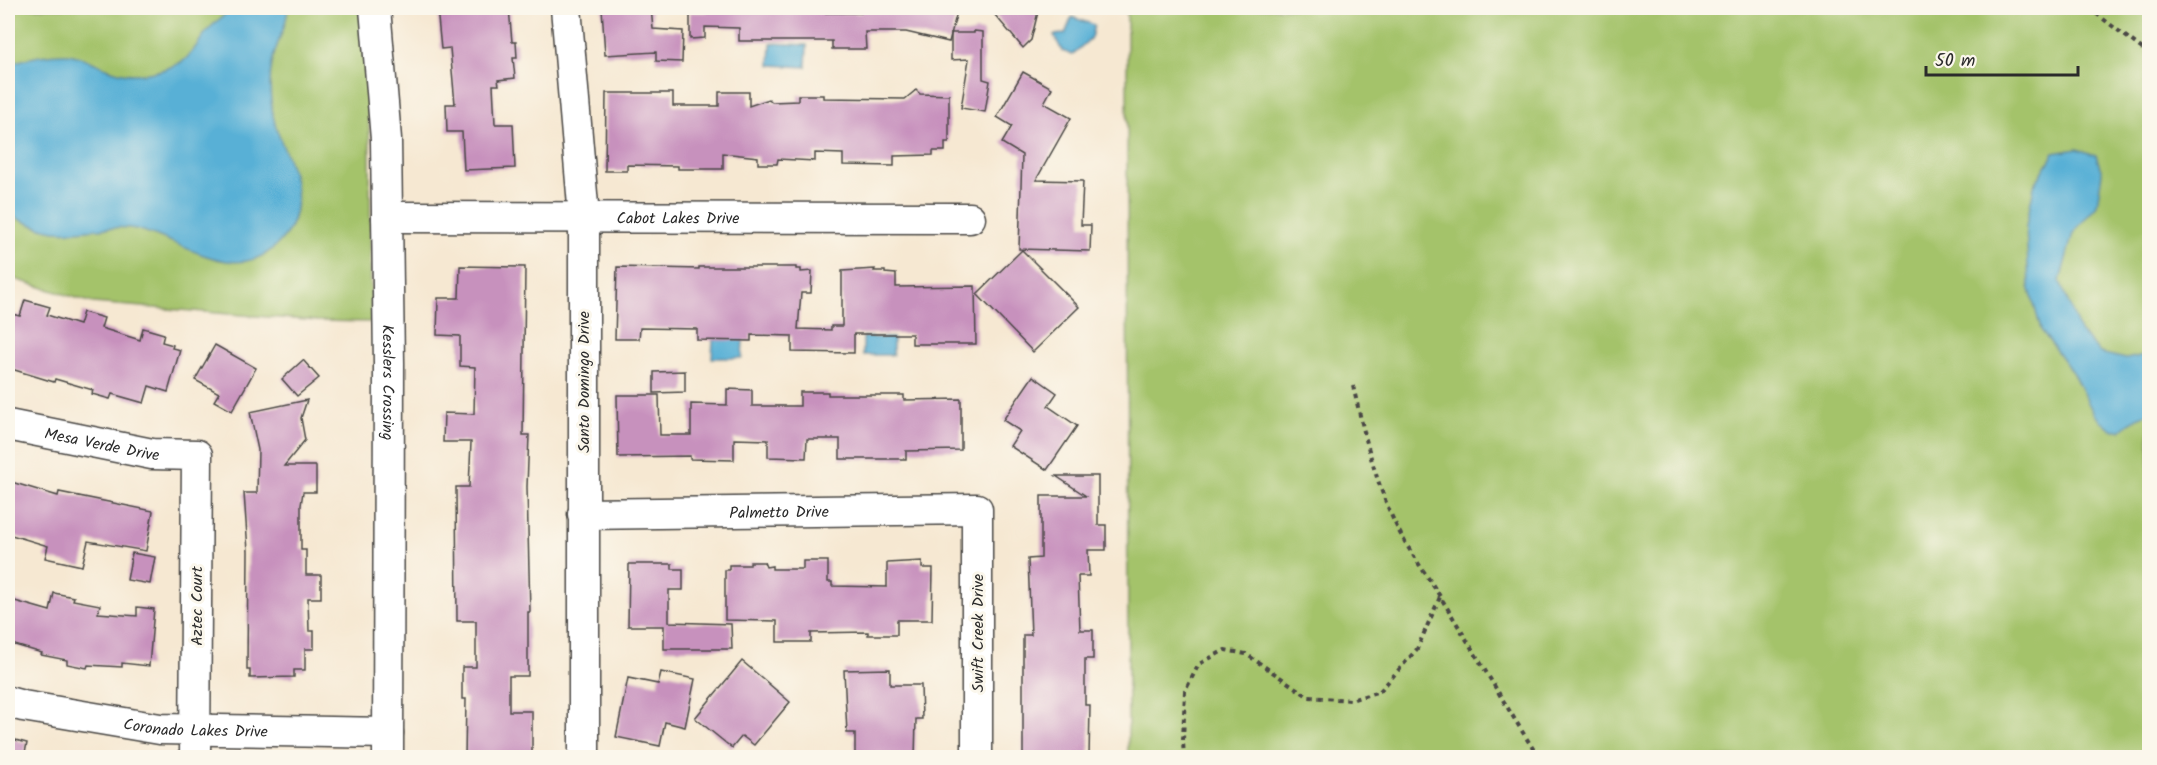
<svg xmlns="http://www.w3.org/2000/svg" width="2157" height="765" font-family="Kalam,sans-serif">
<style>
.green{fill:#a4c36a;stroke:#68774a;stroke-width:1.5}
.water{fill:#59b0d6;stroke:#426e80;stroke-width:1.5}
.building{fill:#c791bd}
.lines{fill:none;stroke-linecap:round;stroke-linejoin:round}
.minor-casing{stroke:#494744;stroke-width:33}
.path{stroke:#494744;stroke-width:4;stroke-dasharray:4.5 4.5;stroke-linecap:butt}
.minor{stroke:#fff;stroke-width:30}
.labels{text-anchor:middle;stroke-width:6;stroke-linejoin:round;paint-order:stroke}
.street-label{font-size:16px;fill:#2b2b2b;stroke:#fbf7ec}
</style>
<rect width="100%" height="100%" fill="#fbf7ec"/>
<filter id="ink" filterUnits="userSpaceOnUse"><feTurbulence type="fractalNoise" baseFrequency=".0167" numOctaves="2"/><feDisplacementMap in="SourceGraphic" scale="12" xChannelSelector="R" yChannelSelector="G"/><feConvolveMatrix kernelMatrix="1 2 1 2 8 2 1 2 1" color-interpolation-filters="sRGB"/></filter>
<filter id="wash" filterUnits="userSpaceOnUse"><feTurbulence type="fractalNoise" baseFrequency=".008" numOctaves="4" result="noise"/><feDisplacementMap in="SourceGraphic" scale="24" xChannelSelector="R" yChannelSelector="G"/><feGaussianBlur stdDeviation="1.35" result="paint"/><feColorMatrix in="noise" values="0 0 0 0 0 0 0 0 0 0 0 0 0 0 0 0 0 1.4 0 .05"/><feComposite in="paint" operator="in"/></filter>
<g filter="url(#wash)">
<rect width="100%" height="100%" fill="#f6e8d2"/>
<!-- green -->
<g class="green">
<polygon points="8,8 359,8 364,35 370,145 371,322 318,321 93,303 8,277"/>
<polygon points="1127,8 2149,8 2149,757 1128,757"/>
</g>
<!-- water -->
<g class="water">
<path d="M 233,8 L 288,8 C 287,28 275,44 272,64 C 269,78 270,95 272,109 C 275,136 291,157 295,183 C 299,202 296,223 283,238 C 241,291 183,240 136,229 C 109,224 82,234 55,231 C 39,229 22,221 8,214 L 8,64 C 27,59 46,53 67,54 C 85,56 98,66 115,71 C 135,78 165,72 183,61 C 194,54 199,39 209,29 C 216,21 225,15 233,8 Z"/>
<polygon points="1072,17 1094,25 1091,38 1072,55 1062,51 1054,35 1065,34"/>
<polygon points="771,43 807,45 806,67 770,65"/>
<polygon points="2077,149 2096,155 2102,173 2097,205 2073,233 2060,281 2080,332 2100,353 2126,359 2149,354 2149,412 2129,423 2121,430 2111,430 2094,414 2072,372 2041,330 2029,286 2026,226 2034,186 2054,153"/>
<polygon points="863,337 893,338 893,355 863,355"/>
<polygon points="713,340 743,340 742,358 712,358"/>
</g>
<g id="blocks">
<!-- building -->
<g class="building">
<polygon points="437,8 509,8 512,42 516,42 517,58 513,58 515,78 498,80 499,85 493,85 495,124 513,124 515,168 464,170 462,132 447,132 446,104 455,104 450,48 441,49"/>
<polygon points="602,8 651,8 653,29 683,31 682,62 656,61 656,52 605,55"/>
<polygon points="707,8 825,8 825,13 861,13 861,8 958,8 949,42 906,32 865,32 866,49 832,49 832,41 739,41 739,28 705,27 705,38 690,39 690,12 707,12"/>
<polygon points="989,8 1039,8 1031,40 1023,48"/>
<polygon points="974,31 983,32 983,79 990,81 985,112 961,108 969,59 951,60 951,33 974,33"/>
<polygon points="1023,72 1052,88 1044,103 1071,118 1036,180 1083,181 1081,225 1091,225 1090,251 1019,249 1022,155 1002,143 1012,126 997,117"/>
<polygon points="916,90 920,94 949,95 949,142 945,142 945,151 933,151 933,155 894,156 894,166 843,165 843,154 815,153 815,161 778,159 777,164 758,164 758,157 723,153 723,169 678,169 678,166 627,165 627,171 605,171 606,93 673,93 673,106 719,106 719,92 749,92 749,106 769,99 772,102 798,101 798,95 823,95 823,98 905,99"/>
<polygon points="1022,250 1079,307 1033,352 977,294"/>
<polygon points="460,266 525,267 523,435 529,435 527,487 530,612 528,612 528,676 509,676 509,711 532,711 532,758 465,758 466,699 462,699 462,667 476,667 476,621 457,621 456,487 469,487 471,442 443,442 444,413 474,414 475,367 460,366 460,336 437,335 438,298 459,298"/>
<polygon points="617,267 699,269 699,267 796,267 796,269 801,269 801,272 812,271 811,293 801,293 798,329 831,330 831,326 842,326 842,271 875,269 874,271 885,271 885,273 896,274 896,287 975,286 976,344 912,344 912,334 854,334 854,353 792,352 792,336 751,335 751,341 697,340 697,329 640,328 639,339 615,339"/>
<polygon points="25,300 50,307 47,315 79,325 83,312 104,318 101,328 140,340 143,328 164,334 162,342 173,345 172,348 180,350 168,392 149,386 144,403 112,394 110,399 92,394 93,390 55,379 54,382 8,368 8,313 20,316"/>
<polygon points="215,345 256,368 232,411 214,401 219,393 195,380"/>
<polygon points="303,360 319,378 297,396 282,379"/>
<polygon points="685,371 685,392 654,393 654,372"/>
<polygon points="1033,376 1057,393 1048,406 1077,426 1047,470 1010,446 1020,431 1003,420"/>
<polygon points="727,389 752,390 752,406 800,406 800,392 828,392 828,395 904,395 904,400 961,399 961,450 906,451 906,459 840,459 840,439 807,439 806,458 768,457 768,440 734,439 734,460 690,459 690,456 618,457 617,395 659,395 660,435 691,435 691,404 727,405"/>
<polygon points="307,400 301,418 305,440 284,466 316,466 316,492 303,492 301,505 301,550 306,550 306,575 321,575 321,598 308,598 309,631 314,631 314,649 305,649 305,670 294,670 294,677 250,678 250,670 247,670 248,551 244,493 257,493 258,450 250,412"/>
<polygon points="1056,476 1098,476 1098,525 1106,525 1106,550 1088,550 1089,576 1078,576 1080,630 1093,630 1093,659 1085,659 1085,705 1090,705 1089,758 1023,758 1023,635 1031,635 1028,559 1041,558 1041,496 1086,496"/>
<polygon points="8,481 58,496 59,492 153,511 146,551 88,541 82,566 45,558 48,546 8,534"/>
<polygon points="132,553 155,557 150,584 127,580"/>
<polygon points="803,561 828,561 828,582 832,582 832,586 887,587 887,563 922,561 922,568 933,568 932,620 897,620 897,635 868,635 868,632 811,633 811,642 777,642 777,621 725,620 725,570 729,570 729,565 750,565 750,562 764,562 766,567 772,566 772,569 803,569"/>
<polygon points="629,564 672,564 672,569 683,569 683,590 669,590 669,622 731,624 732,649 664,649 664,626 628,626"/>
<polygon points="54,593 74,597 73,600 100,605 98,613 137,616 137,607 154,609 149,666 122,663 122,667 88,665 87,668 67,664 67,660 41,655 42,653 8,643 8,599 50,611"/>
<polygon points="742,661 790,702 754,745 742,736 732,748 695,718"/>
<polygon points="890,669 890,685 921,685 922,719 916,719 915,758 855,758 855,733 847,733 844,670"/>
<polygon points="661,672 695,679 685,727 665,722 660,746 616,737 628,678 658,684"/>
<polygon points="8,738 27,743 24,758 8,758"/>
</g>
</g>
</g>
<g filter="url(#ink)">
<use href="#blocks" fill-opacity="0" stroke="#494744" stroke-width="1.5"/>
<g class="lines">
<defs>
<g id="minor">
<path id="s1" d="M 375,8 L 386,139 L 389,363 L 388,758"/>
<polyline points="566,8 584,217 584,758"/>
<path id="s2" d="M 387,217 L 970,218"/>
<path id="s3" d="M 8,425 L 152,454 L 197,455 L 195,758"/>
<path id="s4" d="M 583,514 L 977,509 L 977,758"/>
<path id="s5" d="M 8,702 L 23,706 L 160,729 L 388,733"/>
</g>
</defs>
<!-- minor casing -->
<use href="#minor" class="minor-casing"/>
<!-- path -->
<g class="path">
<polyline points="2089,8 2150,55"/>
<path d="M 1353,386 C 1364,432 1374,478 1394,521 C 1407,549 1425,572 1441,598 C 1474,651 1505,705 1539,758"/>
<polyline points="1184,758 1183,741 1185,691 1199,664 1225,650 1246,654 1309,697 1351,700 1380,691 1417,649 1440,597"/>
</g>
<!-- minor -->
<use href="#minor" class="minor"/>
</g>
</g>
<g class="labels">
<!-- street labels -->
<g class="street-label">
<text dy="6" stroke="none"><textPath href="#s2" startOffset="291">Cabot Lakes Drive</textPath></text>
<text dy="6" stroke="none"><textPath href="#s1" startOffset="375">Kesslers Crossing</textPath></text>
<text transform="translate(583 382) rotate(-90)" y="6">Santo Domingo Drive</text>
<text dy="6" stroke="none"><textPath href="#s3" startOffset="96">Mesa Verde Drive</textPath></text>
<text dy="6" stroke="none"><textPath href="#s4" startOffset="196">Palmetto Drive</textPath></text>
<text transform="translate(196 606) rotate(-90)" y="6">Aztec Court</text>
<text transform="translate(977 633) rotate(-90)" y="6">Swift Creek Drive</text>
<text dy="6" stroke="none"><textPath href="#s5" startOffset="190">Coronado Lakes Drive</textPath></text>
</g>
</g>
<!-- margin -->
<rect width="2157" height="765" fill="none" stroke="#fbf7ec" stroke-width="30"/>
<!-- scale -->
<path d="M1926 66v9h152v-9" fill="none" stroke="#2b2b2b" stroke-width="3"/>
<text x="1935" y="66" font-size="18" fill="#2b2b2b" stroke="#fbf7ec" stroke-width="4.5" paint-order="stroke">50 m</text>
</svg>
